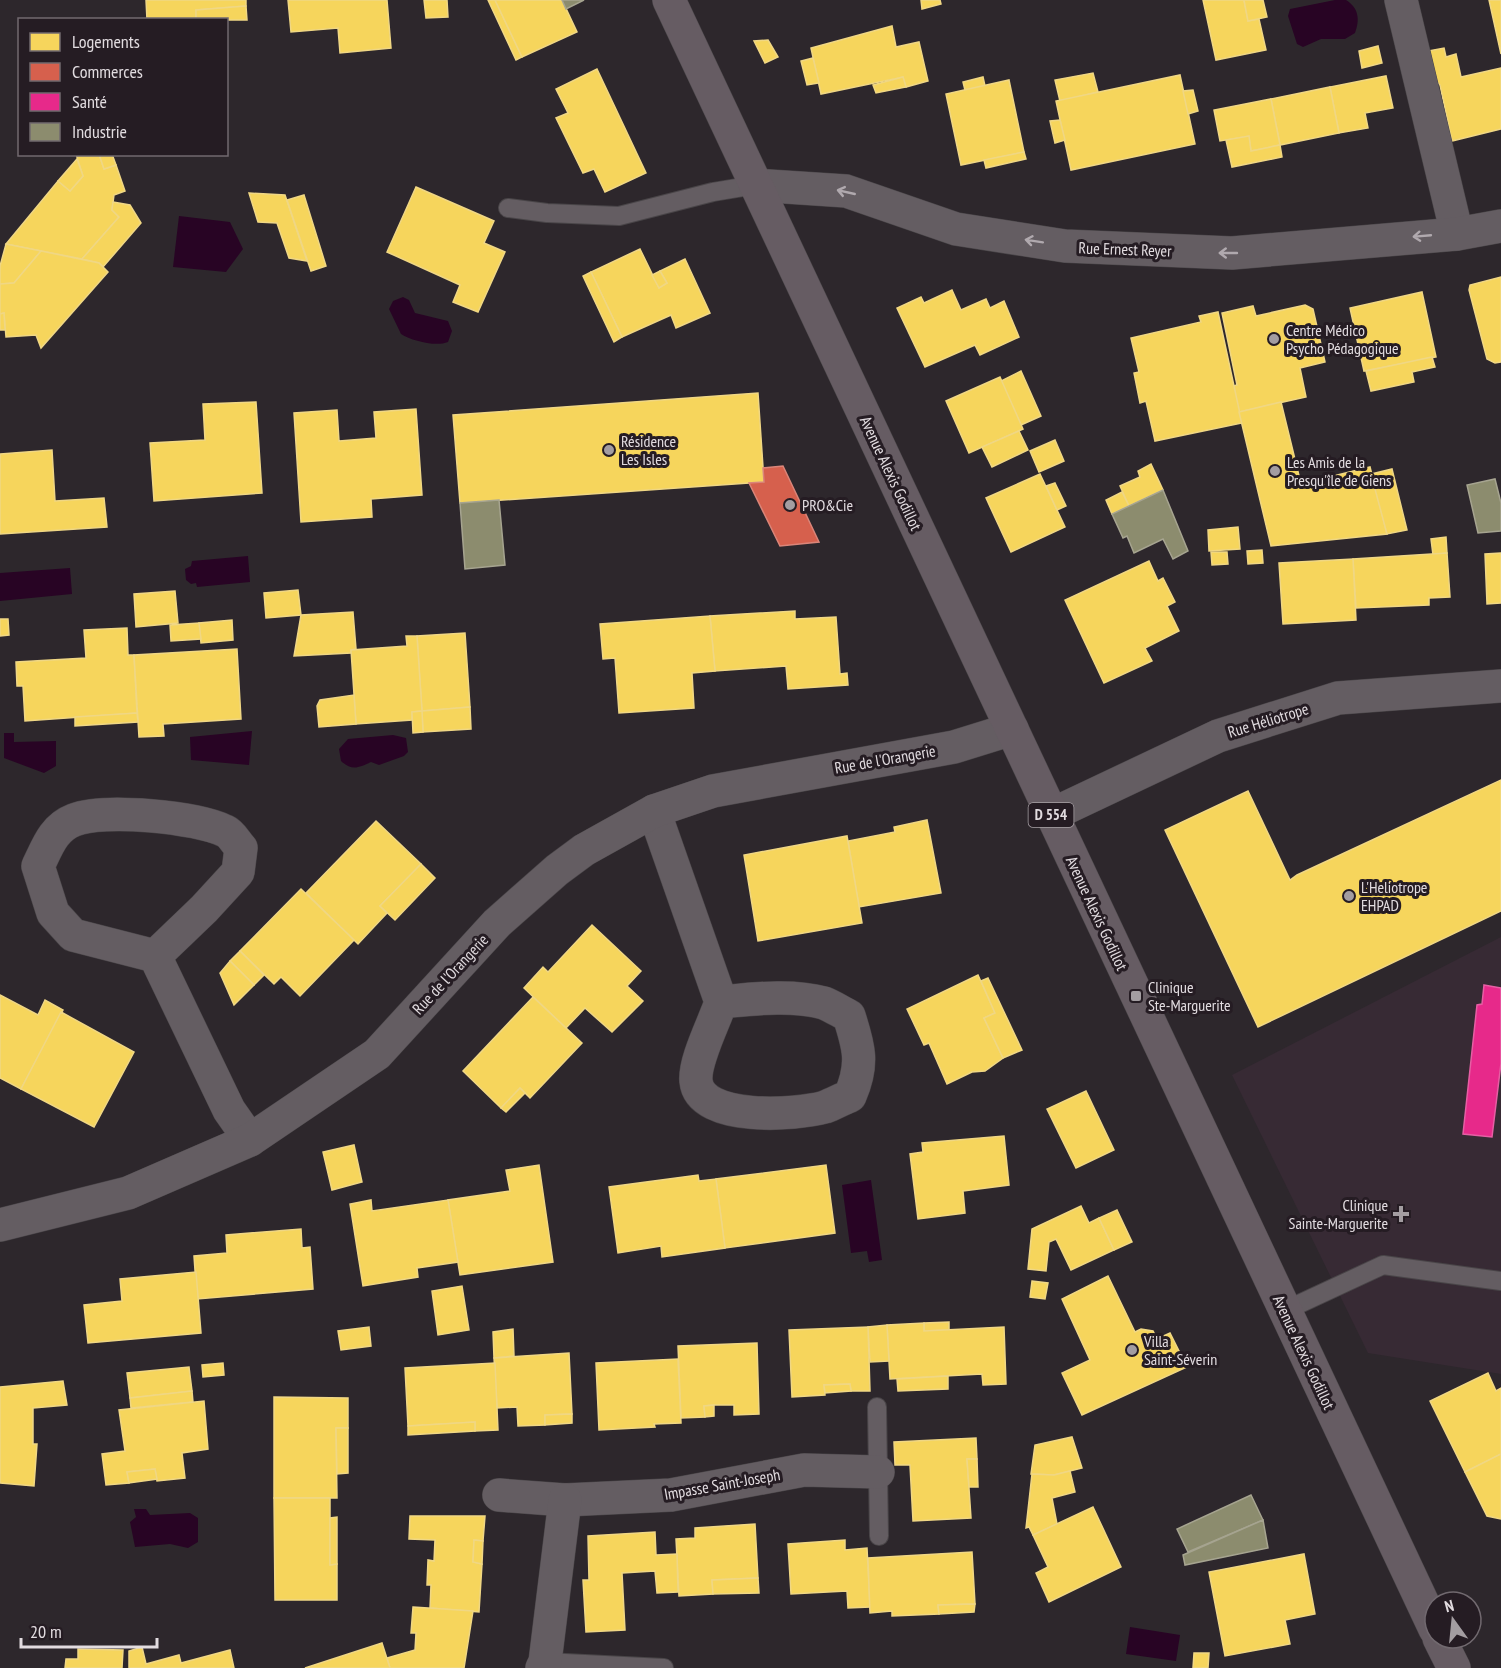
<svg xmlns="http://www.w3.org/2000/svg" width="1501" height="1668" font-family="'PT Sans Narrow',sans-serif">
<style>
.built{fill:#372a34}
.water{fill:#280424}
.homes{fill:#f6d55c;stroke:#f0d784;stroke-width:1.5}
.shops{fill:#d6604d;stroke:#da8579;stroke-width:1.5}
.health{fill:#e7298a;stroke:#e65fa4;stroke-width:1.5}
.industry{fill:#8c8c6e;stroke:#a6a490;stroke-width:1.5}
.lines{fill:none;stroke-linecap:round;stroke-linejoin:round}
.service-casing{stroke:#494548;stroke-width:20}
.minor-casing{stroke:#494548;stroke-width:34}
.primary-casing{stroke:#494548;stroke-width:34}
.service{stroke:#645d62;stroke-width:18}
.minor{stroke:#645d62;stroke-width:33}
.primary{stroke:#665c63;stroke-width:33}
.oneway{stroke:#b0a9ae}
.poi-dot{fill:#a39da1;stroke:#251c23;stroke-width:2}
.labels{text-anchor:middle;stroke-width:6;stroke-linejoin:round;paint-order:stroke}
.shield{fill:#251c23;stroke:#a9a2a7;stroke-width:1.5}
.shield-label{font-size:15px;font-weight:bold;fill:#e2dce0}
.street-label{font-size:16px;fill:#e2dce0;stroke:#251c23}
.poi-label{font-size:16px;fill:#e2dce0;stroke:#251c23;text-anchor:start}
</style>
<rect width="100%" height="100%" fill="#2d272c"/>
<!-- built -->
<polygon class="built" points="1501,937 1501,1374 1368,1353 1232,1075"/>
<!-- water -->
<g class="water">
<path d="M 1335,0 L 1346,0 C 1359,8 1360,20 1355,33 L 1345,39 L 1321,39 L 1303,47 L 1297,44 L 1288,16 L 1290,9 Z"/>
<polygon points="179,216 230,222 243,249 226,272 173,267"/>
<path d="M 403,297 L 409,300 L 415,313 L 448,321 L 452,331 L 448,342 C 436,347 412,341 401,334 L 389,309 L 393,301 Z"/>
<polygon points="248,556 250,582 197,587 196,583 191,584 186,580 185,569 191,566 192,561"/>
<polygon points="70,568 72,594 0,601 0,573"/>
<polygon points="252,731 249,765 191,760 190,737"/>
<polygon points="4,733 14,733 14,742 56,741 56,766 44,773 4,758"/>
<path d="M 393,735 L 406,738 L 408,752 L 404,756 L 379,765 L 371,762 C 358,768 352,771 341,761 L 339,749 L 348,739 Z"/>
<polygon points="871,1180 882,1260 869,1262 867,1251 851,1253 842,1185"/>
<polygon points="134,1509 146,1509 150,1515 190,1513 198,1518 198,1542 188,1548 170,1544 135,1547 130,1522 136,1517"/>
<polygon points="1130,1627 1180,1635 1176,1661 1126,1654"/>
</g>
<!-- homes -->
<g class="homes">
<polygon points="146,0 246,0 246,6 196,10 196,20 147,20"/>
<polygon points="288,0 387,0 391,48 340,53 338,28 291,32"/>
<polygon points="424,0 447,0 448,17 426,18"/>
<polygon points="488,0 495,0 522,57 516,60"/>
<polygon points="495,0 562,0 577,32 522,57"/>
<polygon points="921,0 940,0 941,4 922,9"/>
<polygon points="1203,0 1244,0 1248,21 1259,19 1266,50 1216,60"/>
<polygon points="1244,0 1263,0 1267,17 1248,21"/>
<polygon points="1489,0 1501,0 1501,54"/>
<polygon points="246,6 247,20 196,20 196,10"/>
<polygon points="892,26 896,47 919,42 928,81 906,87 903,77 821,94 811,48"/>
<polygon points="768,40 778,57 765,63 754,41"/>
<polygon points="1378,46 1382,63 1362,68 1359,51"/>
<polygon points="1444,48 1446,57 1456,54 1461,77 1501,68 1501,129 1452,141 1440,85 1435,80 1428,51"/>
<polygon points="813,58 819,83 807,85 801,61"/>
<polygon points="597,69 646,173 605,192 594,169 583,173 556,118 568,113 556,89"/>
<polygon points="1093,73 1098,92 1060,101 1055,80"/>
<polygon points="1180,75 1195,144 1071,170 1056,101"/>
<polygon points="1386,76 1393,108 1365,113 1368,128 1339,133 1330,87"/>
<polygon points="903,77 906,87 876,93 873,85"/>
<polygon points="983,77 985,86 965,90 963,82"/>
<polygon points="1009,80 1024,152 961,165 946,94"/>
<polygon points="1330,87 1339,133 1280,145 1271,99"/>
<polygon points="1193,90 1198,111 1188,114 1183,91"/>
<polygon points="1271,99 1280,145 1251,151 1249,136 1220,141 1214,110"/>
<polygon points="1060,120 1065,140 1055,143 1050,121"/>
<polygon points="1249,136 1251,151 1280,145 1282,157 1232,167 1226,140"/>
<polygon points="1024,152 1026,159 986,168 984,160"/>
<polygon points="76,154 99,154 104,169 116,165 125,191 114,195 112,210 119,217 82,259 6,244 58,181 70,191 83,176"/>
<polygon points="99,154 112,154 116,165 104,169"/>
<polygon points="77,159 83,176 70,191 58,181"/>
<polygon points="416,187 494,221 484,243 505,252 478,312 453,302 460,285 387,252"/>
<polygon points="249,193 285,195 307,261 289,258 277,223 258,222"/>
<polygon points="304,195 326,266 311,271 287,200"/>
<polygon points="113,202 130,205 141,223 103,267 99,263 82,259 119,217 112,210"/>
<polygon points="6,244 41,251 14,283 0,284 0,266"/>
<polygon points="640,249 659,288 667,283 660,271 685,259 710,313 676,328 671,315 622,337 591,272"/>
<polygon points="41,251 99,263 108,272 41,348 36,335 6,337 4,313 0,314 0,284 14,283"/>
<polygon points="660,271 667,283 659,288 652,275"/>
<polygon points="591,272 622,337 614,342 583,276"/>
<polygon points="1501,277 1501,362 1495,363 1487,359 1469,290 1470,285"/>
<polygon points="952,290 961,310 986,299 990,308 1004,301 1019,337 980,355 975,345 925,367 897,308 921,297 924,303"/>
<polygon points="1422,292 1436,357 1364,371 1350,308"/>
<polygon points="1305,305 1313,309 1325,362 1300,368 1306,397 1239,412 1233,386 1237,385 1222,313 1253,306 1256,316"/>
<polygon points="1218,312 1242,423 1155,441 1146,401 1140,403 1134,373 1139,372 1131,338 1201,322 1199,316"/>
<polygon points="4,313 5,330 0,330 0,314"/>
<polygon points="1432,357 1435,367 1412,372 1414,382 1371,391 1366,371"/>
<polygon points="1021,371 1041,416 1021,425 1001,381"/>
<polygon points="1000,377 1023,429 969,453 946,401"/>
<polygon points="758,393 764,482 460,503 453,415"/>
<polygon points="256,402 262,493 154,501 150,443 205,440 203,404"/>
<polygon points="1281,402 1301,484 1370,467 1387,534 1271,546 1239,412"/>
<polygon points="416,409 422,495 371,499 372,517 301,522 294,413 337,410 339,441 376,438 374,412"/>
<polygon points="1019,431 1028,450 992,467 982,447"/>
<polygon points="1055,440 1064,461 1039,472 1030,451"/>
<polygon points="52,450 55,501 104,498 107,527 0,534 0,454"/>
<polygon points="1151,464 1163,490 1129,506 1120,486 1140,477 1138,471"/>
<polygon points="1392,469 1407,530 1387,534 1371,474"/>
<polygon points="1040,474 1065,527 1011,552 986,498"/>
<polygon points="1055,483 1066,506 1057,510 1046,486"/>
<polygon points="1122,492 1129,506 1112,514 1106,500"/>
<polygon points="1238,527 1240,549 1209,551 1208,530"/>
<polygon points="1446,537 1447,553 1433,555 1431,539"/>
<polygon points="1262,550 1263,563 1248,564 1247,551"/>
<polygon points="1211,552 1227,552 1228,564 1212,565"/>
<polygon points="1447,553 1450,597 1429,598 1429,605 1356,608 1353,559"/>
<polygon points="1501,553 1501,603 1487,604 1485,554"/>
<polygon points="1353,559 1356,620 1283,624 1279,563"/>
<polygon points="1149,561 1158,581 1163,578 1175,602 1167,606 1179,631 1145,648 1152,661 1104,683 1065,600"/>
<polygon points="298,590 301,615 266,618 264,593"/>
<polygon points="175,591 178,623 136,627 134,594"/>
<polygon points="795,611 795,619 836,617 840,674 847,673 848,685 788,689 786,666 715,671 710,616"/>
<polygon points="353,612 356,649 351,650 351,653 294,656 301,615"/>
<polygon points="710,616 715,671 692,673 694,708 619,713 615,658 603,659 600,624"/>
<polygon points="0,619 8,619 9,635 0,636"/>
<polygon points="232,620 233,640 201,643 199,623"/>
<polygon points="199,623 201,639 171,641 170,625"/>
<polygon points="127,628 128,655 134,655 137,713 25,721 23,686 17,686 16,662 86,658 84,630"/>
<polygon points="465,633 470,707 422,711 417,636"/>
<polygon points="406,636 417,636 422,711 412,712 412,720 356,724 351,650 407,646"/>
<polygon points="237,649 241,719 163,724 164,736 139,737 134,655"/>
<polygon points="354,695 356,724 319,727 317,706 320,700"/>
<polygon points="470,707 471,729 423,732 422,711"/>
<polygon points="422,711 423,732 413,733 412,712"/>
<polygon points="137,713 138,722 75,726 75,717"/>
<polygon points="1501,780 1501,911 1258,1027 1165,830 1248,791 1290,880 1297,875"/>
<polygon points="927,820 941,893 859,907 848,841 895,832 894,827"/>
<polygon points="376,821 421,864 380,906 387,913 358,944 306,893"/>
<polygon points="847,836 862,923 758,941 744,855"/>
<polygon points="421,864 435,878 395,920 380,906"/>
<polygon points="301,889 354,940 300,996 281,977 274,984 240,951"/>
<polygon points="592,925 641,971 627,986 643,1001 612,1032 585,1008 566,1028 524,988 543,967 548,972"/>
<polygon points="240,951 264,975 254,985 230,961"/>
<polygon points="230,961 254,985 234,1005 220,973"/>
<polygon points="978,975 995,1013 984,1018 1003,1058 985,1071 972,1072 947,1084 929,1043 924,1045 907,1009"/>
<polygon points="988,978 1022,1050 1003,1058 984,1018 995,1013 981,981"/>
<polygon points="0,995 38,1015 45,1000 63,1010 21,1089 0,1078"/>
<polygon points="533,997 582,1043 530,1098 520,1088 501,1108 463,1071"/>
<polygon points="61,1012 134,1052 94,1127 21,1089"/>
<polygon points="520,1088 525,1093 506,1112 501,1108"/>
<polygon points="1086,1091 1114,1150 1076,1168 1047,1109"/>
<polygon points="1004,1136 1009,1185 963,1191 965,1213 918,1219 910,1154 923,1152 922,1143"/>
<polygon points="354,1145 362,1182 332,1190 323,1152"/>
<polygon points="539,1165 553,1262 460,1275 448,1200 510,1191 506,1170"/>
<polygon points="826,1165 835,1233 725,1248 716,1179"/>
<polygon points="698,1175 699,1181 716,1179 725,1248 662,1257 661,1246 618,1253 609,1187"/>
<polygon points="371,1200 372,1211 448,1200 458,1262 417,1268 418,1277 363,1286 350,1204"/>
<polygon points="1081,1206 1089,1223 1099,1218 1114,1250 1071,1270 1056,1239 1049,1242 1046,1271 1028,1269 1032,1229"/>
<polygon points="1117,1210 1132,1242 1114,1250 1099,1218"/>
<polygon points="301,1229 302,1248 310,1247 313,1289 197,1299 194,1256 227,1253 226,1235"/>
<polygon points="196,1272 201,1333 88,1343 84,1305 122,1301 120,1279"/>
<polygon points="1108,1276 1135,1332 1141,1329 1153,1331 1157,1339 1170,1333 1187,1367 1082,1415 1062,1373 1090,1360 1062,1299"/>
<polygon points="1032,1281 1048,1283 1045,1299 1030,1297"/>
<polygon points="462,1286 469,1330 438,1335 432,1291"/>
<polygon points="949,1322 949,1330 924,1331 924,1323"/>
<polygon points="924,1323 924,1331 1004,1327 1006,1384 983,1385 982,1374 890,1379 887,1325"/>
<polygon points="887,1325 889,1361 870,1362 868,1327"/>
<polygon points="369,1327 371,1346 341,1350 338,1331"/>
<polygon points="868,1327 870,1391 851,1391 850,1384 824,1385 825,1395 792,1397 789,1330"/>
<polygon points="513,1329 514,1356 494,1358 493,1332"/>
<polygon points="757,1343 759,1414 734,1415 734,1405 714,1405 704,1406 705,1417 681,1418 678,1346"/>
<polygon points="569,1353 572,1414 545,1415 545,1425 518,1426 517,1407 497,1408 494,1358"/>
<polygon points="678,1359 681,1423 654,1424 655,1427 599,1430 596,1363"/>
<polygon points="223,1363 224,1375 203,1377 202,1365"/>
<polygon points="495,1363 498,1430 475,1431 475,1422 408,1426 405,1368"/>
<polygon points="189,1367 192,1391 130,1398 127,1373"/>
<polygon points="1488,1373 1496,1391 1501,1388 1501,1454 1465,1472 1430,1401"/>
<polygon points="948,1376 948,1389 898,1391 897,1379"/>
<polygon points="63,1381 67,1405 33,1408 33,1444 37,1444 34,1486 0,1483 0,1387"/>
<polygon points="850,1384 851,1391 825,1393 824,1385"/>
<polygon points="192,1391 193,1402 131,1408 130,1398"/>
<polygon points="274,1397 348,1398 348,1428 336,1428 337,1498 274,1498"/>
<polygon points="204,1401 208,1449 182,1453 185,1478 157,1481 155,1469 127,1472 129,1483 106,1485 102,1454 125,1451 119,1410"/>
<polygon points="714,1405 714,1416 705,1417 704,1406"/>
<polygon points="572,1414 572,1423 545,1425 545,1415"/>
<polygon points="475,1422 475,1431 408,1435 408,1426"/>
<polygon points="336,1428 348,1428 348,1473 337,1474"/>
<polygon points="1072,1437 1082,1468 1054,1475 1031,1474 1035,1445"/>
<polygon points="976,1438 977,1459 967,1459 971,1518 913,1521 910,1465 895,1465 894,1442"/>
<polygon points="1501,1454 1501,1519 1487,1516 1465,1472"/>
<polygon points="967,1459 977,1459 978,1487 969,1487"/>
<polygon points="155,1469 157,1479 129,1483 127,1472"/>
<polygon points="1070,1471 1075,1492 1052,1498 1057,1524 1033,1535 1029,1527 1026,1528 1032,1474 1054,1475"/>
<polygon points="274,1498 330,1498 330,1565 337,1564 337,1600 275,1600"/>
<polygon points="1093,1507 1121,1567 1049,1602 1036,1573 1048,1567 1033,1535"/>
<polygon points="410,1516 485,1516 483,1541 474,1540 473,1562 482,1564 479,1612 430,1608 431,1585 427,1585 428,1560 434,1561 435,1540 409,1539"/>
<polygon points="337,1517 337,1564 330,1565 330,1518"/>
<polygon points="755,1524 758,1578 712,1580 713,1594 679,1596 676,1539 695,1538 695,1528"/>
<polygon points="655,1532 656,1555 677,1554 678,1592 657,1593 655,1571 622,1573 625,1630 586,1632 583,1580 589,1580 588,1536"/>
<polygon points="474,1540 483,1541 482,1564 473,1562"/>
<polygon points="845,1540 845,1550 867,1548 870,1607 848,1608 847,1591 791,1594 788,1544"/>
<polygon points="972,1552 975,1604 938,1605 939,1614 892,1616 892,1611 870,1613 868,1558"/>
<polygon points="1304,1554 1315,1614 1285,1620 1290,1644 1225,1656 1209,1572"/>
<polygon points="758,1578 759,1593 713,1594 712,1580"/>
<polygon points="975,1604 974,1612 939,1614 938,1605"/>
<polygon points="413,1607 473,1611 464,1668 390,1668 387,1658 415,1650 416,1633 411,1633"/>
<polygon points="382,1643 390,1668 305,1668"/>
<polygon points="142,1647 146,1664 179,1655 181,1663 230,1650 234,1668 129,1668 129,1651"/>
<polygon points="78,1649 123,1650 122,1668 65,1668 66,1659 78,1659"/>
<polygon points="1194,1653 1209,1653 1208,1668 1193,1668"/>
</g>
<!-- shops -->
<polygon class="shops" points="783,466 819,542 780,546 749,483 764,482 763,468"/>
<!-- health -->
<polygon class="health" points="1484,985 1501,988 1501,1063 1492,1137 1463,1134 1477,1005 1482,1004"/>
<!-- industry -->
<g class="industry">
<polygon points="562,0 584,0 566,9"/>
<polygon points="1495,479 1501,503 1501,531 1478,533 1467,485"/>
<polygon points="1163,490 1188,551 1173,559 1163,539 1134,553 1127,536 1123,538 1112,514"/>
<polygon points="499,500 505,565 465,569 460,503"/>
<polygon points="1251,1495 1263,1520 1188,1552 1177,1529"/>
<polygon points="1263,1520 1268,1548 1185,1565 1183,1555"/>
</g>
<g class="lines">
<defs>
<g id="service">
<polyline points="508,208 547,213 619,216 713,192 755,185"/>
<polyline points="1284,1311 1383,1265 1501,1281"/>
<polyline points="877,1407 879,1536"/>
<polyline points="545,1662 664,1668"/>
</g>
<g id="minor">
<polyline points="1401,0 1457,234"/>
<polyline points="755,185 846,191 956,229 1065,246 1232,253 1457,234 1501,226"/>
<path d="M 654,811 L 721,1002 C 753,999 792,994 824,1003 C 832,1006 841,1012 849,1016 C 859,1047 864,1064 850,1096 C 842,1099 833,1104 825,1107 C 797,1115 700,1122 696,1081 C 694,1061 714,1023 721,1002"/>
<polyline points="1051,815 1218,736 1338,698 1501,686"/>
<path d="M 155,956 L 73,935 L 53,913 L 38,866 C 47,848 53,828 74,820 C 104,808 196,817 225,831 C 232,834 236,843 241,848 L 238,872 L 204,909 L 155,956 L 229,1110 L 250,1140"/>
<polyline points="0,1225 128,1193 250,1140 377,1054 497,923 557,870 584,850 654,811 713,791 954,747 1012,729"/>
<polyline points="499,1495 565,1500 671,1495 804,1470 878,1472"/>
<polyline points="542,1668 545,1662 565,1500"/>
</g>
<g id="primary">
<polyline points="669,0 1435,1629"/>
<polyline points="1439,1638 1454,1668"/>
</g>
</defs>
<!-- service casing -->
<use href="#service" class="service-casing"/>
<!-- minor casing -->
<use href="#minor" class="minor-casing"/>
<!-- primary casing -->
<use href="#primary" class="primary-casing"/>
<!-- service -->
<use href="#service" class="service"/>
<!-- minor -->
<use href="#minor" class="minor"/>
<!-- primary -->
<use href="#primary" class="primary"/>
</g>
<!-- one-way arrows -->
<defs><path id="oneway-shaft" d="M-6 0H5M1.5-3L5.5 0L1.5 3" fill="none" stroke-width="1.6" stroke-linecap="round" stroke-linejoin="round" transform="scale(1.5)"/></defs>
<g class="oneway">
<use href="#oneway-shaft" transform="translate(846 192) rotate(-167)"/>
<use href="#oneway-shaft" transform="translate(1422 236) rotate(175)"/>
<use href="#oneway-shaft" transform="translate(1034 241) rotate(-171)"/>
<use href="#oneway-shaft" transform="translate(1228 253) rotate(180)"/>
</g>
<!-- markers -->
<g class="poi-dot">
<circle cx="1274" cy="339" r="6"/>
<circle cx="609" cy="450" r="6"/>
<circle cx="1275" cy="471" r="6"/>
<circle cx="790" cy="505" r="6"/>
<circle cx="1349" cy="896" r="6"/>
<rect x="1130" y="990" width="12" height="12" rx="3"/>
<path d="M1398 1205h6v6h6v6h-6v6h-6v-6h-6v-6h6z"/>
<circle cx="1132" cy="1350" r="6"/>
</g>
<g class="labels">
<!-- shield labels -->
<rect class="shield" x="1028.5" y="803" width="45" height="24" rx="4.5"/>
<g class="shield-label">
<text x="1051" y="820">D 554</text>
</g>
<!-- street labels -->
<g class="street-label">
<text transform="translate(1125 249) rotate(2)" y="6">Rue Ernest Reyer</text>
<text transform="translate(891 473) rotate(65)" y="6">Avenue Alexis Godillot</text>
<text transform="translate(1268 720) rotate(-17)" y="6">Rue Héliotrope</text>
<text transform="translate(885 759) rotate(-10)" y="6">Rue de l'Orangerie</text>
<text transform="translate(1097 913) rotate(65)" y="6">Avenue Alexis Godillot</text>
<text transform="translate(450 974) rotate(-47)" y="6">Rue de l'Orangerie</text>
<text transform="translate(1304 1352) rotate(65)" y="6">Avenue Alexis Godillot</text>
<text transform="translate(722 1484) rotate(-10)" y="6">Impasse Saint-Joseph</text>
</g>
<!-- poi labels -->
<g class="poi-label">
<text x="1286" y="336">Centre Médico<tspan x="1286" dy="18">Psycho Pédagogique</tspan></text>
<text x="621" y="447">Résidence<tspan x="621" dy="18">Les Isles</tspan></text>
<text x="1287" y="468">Les Amis de la<tspan x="1287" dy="18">Presqu'île de Giens</tspan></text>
<text x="802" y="511">PRO&amp;Cie</text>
<text x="1361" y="893">L'Heliotrope<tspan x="1361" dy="18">EHPAD</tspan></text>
<text x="1148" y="993">Clinique<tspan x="1148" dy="18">Ste-Marguerite</tspan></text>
<text x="1388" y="1211" text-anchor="end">Clinique<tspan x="1388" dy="18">Sainte-Marguerite</tspan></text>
<text x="1144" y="1347">Villa<tspan x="1144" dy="18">Saint-Séverin</tspan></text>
</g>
</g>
<!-- legend -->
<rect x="18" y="18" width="210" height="138" fill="#251c23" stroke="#71696f" stroke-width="1.5"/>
<rect x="30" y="33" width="30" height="18" fill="#f6d55c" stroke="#71696f" stroke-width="1.5"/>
<text x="72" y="48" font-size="18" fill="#e2dce0">Logements</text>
<rect x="30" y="63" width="30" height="18" fill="#d6604d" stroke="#71696f" stroke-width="1.5"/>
<text x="72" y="78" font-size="18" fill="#e2dce0">Commerces</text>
<rect x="30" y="93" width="30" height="18" fill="#e7298a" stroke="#71696f" stroke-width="1.5"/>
<text x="72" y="108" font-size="18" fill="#e2dce0">Santé</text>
<rect x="30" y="123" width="30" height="18" fill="#8c8c6e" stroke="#71696f" stroke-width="1.5"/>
<text x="72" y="138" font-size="18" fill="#e2dce0">Industrie</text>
<!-- north arrow -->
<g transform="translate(1453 1620) rotate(345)"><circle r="28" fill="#251c23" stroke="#71696f" stroke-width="1.5"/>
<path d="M0-4.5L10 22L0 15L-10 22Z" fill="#a39da1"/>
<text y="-9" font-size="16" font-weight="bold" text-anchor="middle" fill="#e2dce0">N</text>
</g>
<!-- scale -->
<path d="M21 1638v9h136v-9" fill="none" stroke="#e2dce0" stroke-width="3"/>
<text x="30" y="1638" font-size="18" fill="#e2dce0" stroke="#251c23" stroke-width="4.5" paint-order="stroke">20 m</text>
</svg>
